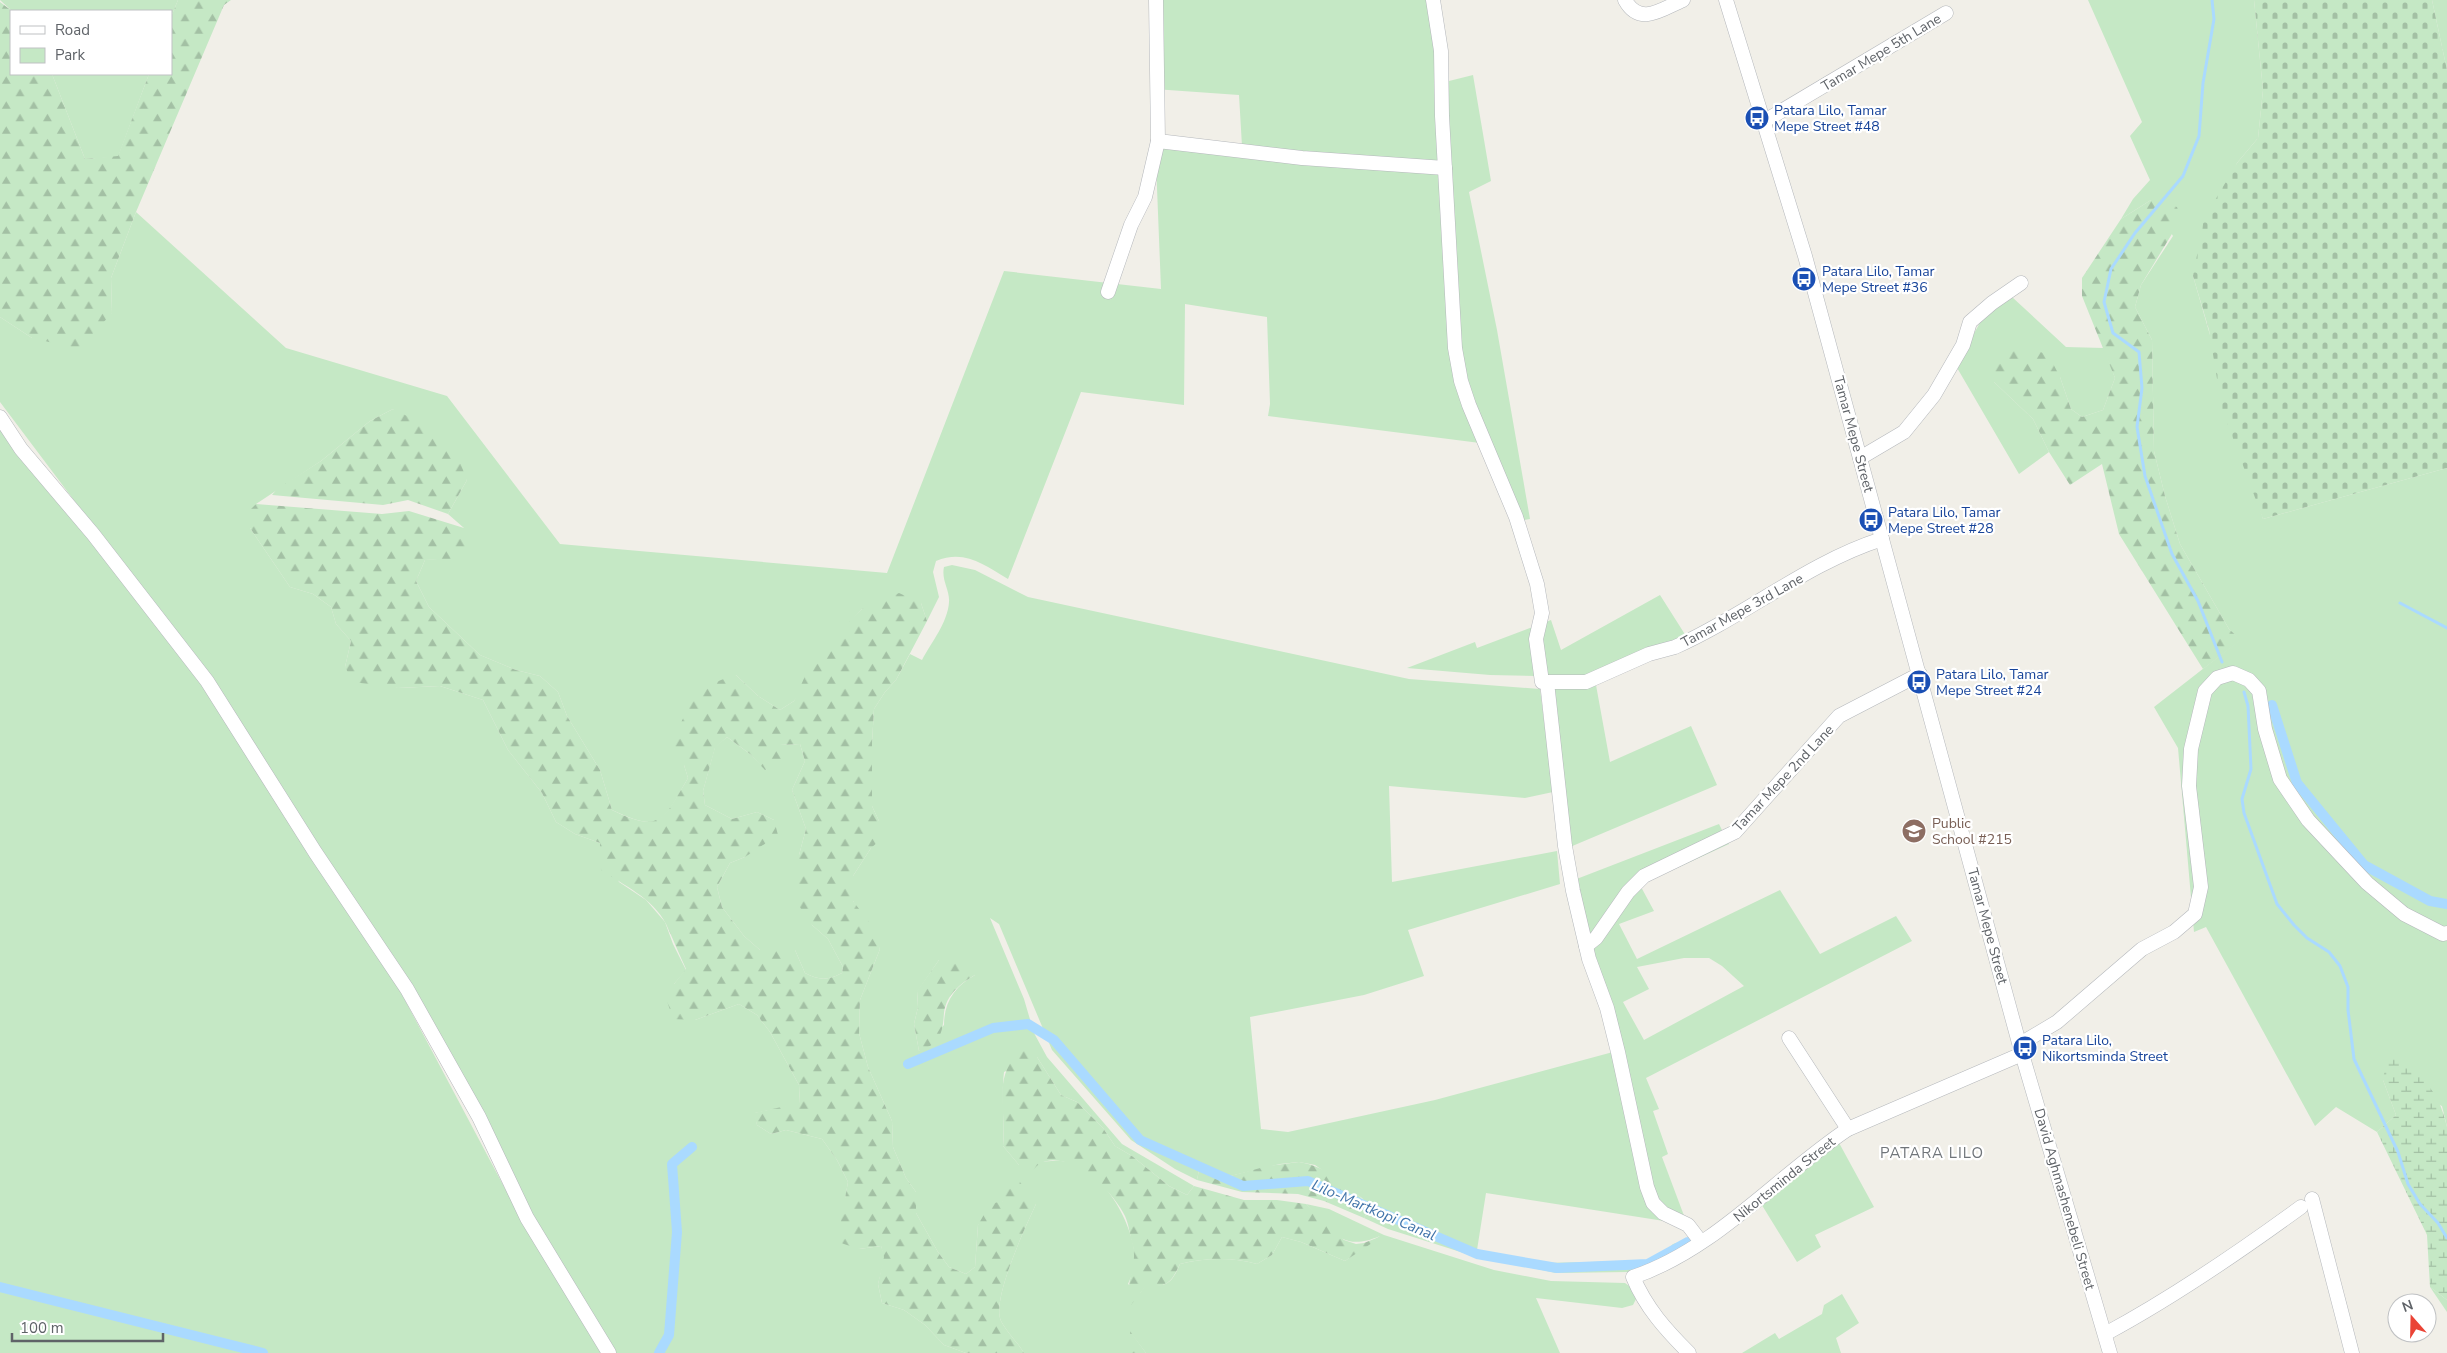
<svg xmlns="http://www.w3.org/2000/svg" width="2447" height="1353" font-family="'Nunito Sans',sans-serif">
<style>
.green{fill:#c5e8c5;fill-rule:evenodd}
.forest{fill:url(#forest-firs);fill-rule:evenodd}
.wetland{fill:url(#wetland-marsh)}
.cemetery{fill:url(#cemetery-stones)}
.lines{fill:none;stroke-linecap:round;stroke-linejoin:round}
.stream{stroke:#aadaff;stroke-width:3}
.canal{stroke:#aadaff;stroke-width:10}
.minor-casing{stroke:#b5b8bc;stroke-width:15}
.minor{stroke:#fff;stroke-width:14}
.labels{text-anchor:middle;stroke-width:4.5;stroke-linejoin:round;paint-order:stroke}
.street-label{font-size:14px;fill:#5f6368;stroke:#fff}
.transit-label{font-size:14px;fill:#164399;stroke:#fff;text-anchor:start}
.education-label{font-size:14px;fill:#785e54;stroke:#fff;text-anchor:start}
.neighbourhood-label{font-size:15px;letter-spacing:1px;fill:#70757a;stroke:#fff}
.water-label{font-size:15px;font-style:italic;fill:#4174aa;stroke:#fff}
</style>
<defs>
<pattern id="forest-firs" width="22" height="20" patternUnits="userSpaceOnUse" patternTransform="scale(1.25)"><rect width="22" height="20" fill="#c5e8c5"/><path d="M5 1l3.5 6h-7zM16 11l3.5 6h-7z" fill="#a3c0a4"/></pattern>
<pattern id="wetland-marsh" width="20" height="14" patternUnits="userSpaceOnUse" patternTransform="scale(1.25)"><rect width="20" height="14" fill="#c5e8c5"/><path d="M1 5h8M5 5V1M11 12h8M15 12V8" fill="none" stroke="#a3c0a4"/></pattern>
<pattern id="cemetery-stones" width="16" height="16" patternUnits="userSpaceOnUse" patternTransform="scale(1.25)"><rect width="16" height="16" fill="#c5e8c5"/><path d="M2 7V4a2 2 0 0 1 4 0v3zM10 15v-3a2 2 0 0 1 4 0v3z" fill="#a3c0a4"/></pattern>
</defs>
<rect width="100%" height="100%" fill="#f1efe8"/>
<!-- green -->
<g class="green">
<polygon points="0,0 178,0 171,17 171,11 12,11"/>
<path d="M 1149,0 L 1440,0 L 1449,81 L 1473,75 L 1491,181 L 1469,192 L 1497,330 L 1530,519 L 1511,522 L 1480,443 L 1268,416 L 1270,404 L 1267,317 L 1185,304 L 1184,405 L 1081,392 L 1008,579 C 984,565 965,549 936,561 L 933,572 L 939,597 L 927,621 L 921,603 L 862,609 L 839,634 L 794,701 L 780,710 L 758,696 L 736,675 L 684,765 L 688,778 C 663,821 663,834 612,810 L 600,770 L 567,716 L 558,692 L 540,676 L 516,670 L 480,655 L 429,607 L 416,581 L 425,560 L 450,558 L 464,528 L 448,514 L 467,480 L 393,409 L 370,421 L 321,461 L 256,504 L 250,528 L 290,587 L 313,594 L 331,607 L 336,624 L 351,641 L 345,667 L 398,688 L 440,686 L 483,700 L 508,750 L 542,793 L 556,822 L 575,834 L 600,843 L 619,882 L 646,900 L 665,922 L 673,944 L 686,970 L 674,984 L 695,1020 L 739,1004 L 757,1015 L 770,1032 L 799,1085 L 800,1104 L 755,1113 L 757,1125 L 771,1134 L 786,1130 L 822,1139 L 837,1160 L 848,1182 L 845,1199 L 859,1249 L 881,1246 L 885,1257 L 878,1284 L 882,1303 L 904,1310 L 925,1325 L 944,1345 L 966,1353 L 614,1353 L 530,1212 L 480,1108 L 201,669 L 0,402 L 0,317 L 32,338 L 112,313 L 111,278 L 136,212 L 286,348 L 447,396 L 560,544 L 887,573 L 1004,271 L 1161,289 L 1155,137 L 1242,146 L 1239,95 L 1154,89 Z"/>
<polygon points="2088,0 2254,0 2263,90 2258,138 2237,163 2193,276 2263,519 2447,468 2447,1127 2442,1106 2383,1080 2396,1115 2377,1132 2336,1107 2315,1126 2206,927 2194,932 2178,748 2154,707 2240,640 2229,629 2180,544 2165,496 2154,451 2152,340 2135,307 2141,285 2173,236 2151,200 2121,219 2133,199 2150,180 2130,136 2142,122"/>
<polygon points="2432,0 2447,0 2447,70"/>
<polygon points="52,74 149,74 118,157 85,159"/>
<polygon points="2012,297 2066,347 2104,348 2115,378 2103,410 2082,417 2071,409 2060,377 1994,382 2033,419 2049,452 2019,474 1956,366 1982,319"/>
<polygon points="0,421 202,682 398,987 527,1230 601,1353 0,1353"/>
<path d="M 952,565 L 975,570 L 1028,597 L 1409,679 L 1540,689 L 1553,792 L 1525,798 L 1389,786 L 1392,882 L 1557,851 L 1560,884 L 1408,930 L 1424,976 L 1364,995 L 1250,1017 L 1261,1129 L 1288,1132 L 1435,1100 L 1613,1052 L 1664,1221 L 1486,1193 L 1477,1250 L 1543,1263 L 1635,1261 L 1638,1264 L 1664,1253 L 1673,1244 L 1689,1239 L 1693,1243 L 1667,1259 L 1629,1272 L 1556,1273 L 1470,1255 L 1388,1229 L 1364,1218 L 1370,1208 L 1362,1198 L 1315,1165 L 1299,1162 L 1280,1164 L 1230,1176 L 1215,1175 L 1199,1170 L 1197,1180 L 1175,1169 L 1131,1140 L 1052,1050 L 999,924 L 990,918 L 1024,999 L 1034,1033 L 1047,1057 L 1122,1144 L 1194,1186 L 1187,1195 L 1169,1186 L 1132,1156 L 1115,1146 L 1103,1128 L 1077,1102 L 1061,1095 L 1037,1057 L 1004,1072 C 1001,1097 1005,1121 1003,1146 L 1019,1165 C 1032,1164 1048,1160 1061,1161 C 1101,1165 1131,1219 1135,1255 C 1136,1265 1132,1275 1128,1284 L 1140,1293 L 1145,1286 C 1167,1286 1171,1285 1180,1264 C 1205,1258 1232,1257 1257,1264 L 1272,1255 L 1282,1237 L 1301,1242 L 1345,1261 L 1380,1236 C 1341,1253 1331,1230 1306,1204 L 1329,1209 L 1384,1235 L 1494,1270 L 1551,1281 L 1625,1283 L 1632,1288 L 1636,1299 L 1633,1305 L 1622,1308 L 1536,1298 L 1560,1353 L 1146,1353 L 1130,1332 L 1130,1353 L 1024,1353 C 1018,1343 1006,1331 1001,1321 C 991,1300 1026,1226 1036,1204 L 1003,1201 L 978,1225 L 975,1267 L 966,1274 L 949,1267 L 938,1252 L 916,1213 L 916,1192 L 906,1178 L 893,1147 L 892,1121 L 868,1067 L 859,1033 L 860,1000 L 880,949 L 853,901 L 853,876 L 871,848 L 879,821 L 872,806 L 872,743 L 874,709 L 885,692 L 896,680 L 910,654 L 922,660 C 931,643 948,622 949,602 C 950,590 941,580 944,567 ZM 939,960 L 975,975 C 955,986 944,1002 944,1025 L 919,1051 L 914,1024 L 918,1007 L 917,992 Z"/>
<polygon points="1660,595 1686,636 1583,677 1490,675 1407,668 1475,642 1477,648 1551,620 1561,650"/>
<polygon points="1596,685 1610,762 1691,726 1717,785 1570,847 1553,687"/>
<path d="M 727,737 L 750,754 L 766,770 L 780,745 L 800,744 L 805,761 L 792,790 L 806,829 L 799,855 L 812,925 L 828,939 L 843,967 L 842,973 C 827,981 819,980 805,973 L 795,950 L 760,950 L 744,936 L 722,907 L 717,887 L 730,863 L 745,857 L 774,820 L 757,812 L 732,819 L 705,805 L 703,791 L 715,747 Z"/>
<path d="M 1719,824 L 1729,844 L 1640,885 L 1654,911 L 1619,924 L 1637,959 L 1780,890 L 1820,954 L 1896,916 L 1912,941 L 1646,1078 L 1659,1109 L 1653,1111 L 1668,1154 L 1662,1157 L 1686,1221 L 1658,1204 L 1591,958 L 1574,880 ZM 1684,958 L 1709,958 L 1722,966 L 1744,986 L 1644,1040 L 1623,1002 L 1649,989 L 1637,967 Z"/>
<polygon points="1838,1141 1874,1207 1815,1235 1821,1247 1797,1262 1760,1202"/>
<polygon points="2430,1287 2447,1300 2447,1312"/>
<polygon points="1842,1294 1859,1323 1836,1338 1841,1353 1742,1353 1775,1333 1779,1339 1822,1314 1824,1305"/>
</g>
<!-- forest -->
<g class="forest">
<polygon points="178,0 231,0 224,5 136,212 111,278 112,313 79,349 32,338 0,317 0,2 12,11 11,74 52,74 85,159 118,156 149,74 171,74 171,17"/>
<polygon points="2151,200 2177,207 2181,219 2141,285 2135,307 2152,340 2154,451 2165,496 2180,544 2229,629 2241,640 2203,669 2119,534 2102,464 2070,485 2049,452 2033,419 1994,382 1994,355 2015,346 2048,354 2060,377 2071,409 2082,417 2103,410 2115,378 2082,296 2082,278 2121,219"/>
<path d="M 393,409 C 409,416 445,437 455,451 C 460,460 463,471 467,480 L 448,514 L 408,500 L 383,505 L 272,495 L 277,489 L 321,461 L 370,421 Z"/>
<path d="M 256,504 L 382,514 L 409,511 L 464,528 L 469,548 L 450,559 L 425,560 L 416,581 L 429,607 L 480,655 L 516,670 L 540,676 L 558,692 L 567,716 L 600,770 L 612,810 C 661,834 663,820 688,778 L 684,765 L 669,747 C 689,709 691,687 736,675 L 758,696 L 780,710 L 794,701 L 813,658 L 862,609 L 899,593 L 921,603 L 927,621 L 896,680 L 885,692 L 874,709 L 872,743 L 872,806 L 879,821 L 879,841 L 871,848 L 853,876 L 853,901 L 869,922 L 880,949 L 860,1000 L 859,1033 L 868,1067 L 892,1121 L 893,1147 L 906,1178 L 916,1192 L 916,1213 L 938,1252 L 949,1267 L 966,1274 L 975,1267 L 978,1225 L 990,1204 L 1003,1201 L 1000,1190 L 1007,1175 L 1015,1175 L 1036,1204 C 1026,1226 991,1300 1001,1321 C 1006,1331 1018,1343 1024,1353 L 966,1353 L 944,1345 L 925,1325 L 904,1310 L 882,1303 L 878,1284 L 884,1257 L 881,1246 L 859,1249 L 841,1243 L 840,1225 L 848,1182 L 837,1160 L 822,1139 L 786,1130 L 771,1134 L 757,1125 L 754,1113 L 800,1103 L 799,1085 L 770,1032 L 757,1015 L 739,1004 L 695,1020 L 673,1019 L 667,1001 L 674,984 L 686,969 C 679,954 673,939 666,924 C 653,898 623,885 601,870 L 600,843 L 575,834 L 556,822 L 542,793 L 508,750 L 483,700 L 440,686 L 398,688 L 353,682 L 345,667 L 351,641 L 336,624 L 331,607 L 313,594 L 290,587 L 250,528 L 247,513 ZM 727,737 L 750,754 L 765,770 L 785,764 L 780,745 L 800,744 L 805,761 L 792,790 L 806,829 L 799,855 L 797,903 L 812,925 L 828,939 L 843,967 L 842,973 C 827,981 819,980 805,973 L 795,950 L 760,950 L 744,936 L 722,907 L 717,887 L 730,863 L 745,857 L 778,835 L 774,820 L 757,812 L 732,819 L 705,805 L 703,791 L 715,748 Z"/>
<path d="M 955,958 L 971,962 L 975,975 C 961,983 946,995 944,1013 C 943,1024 943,1032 936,1042 C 932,1046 924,1048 919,1051 L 914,1024 L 918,1007 L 917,991 L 939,960 Z"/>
<path d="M 1025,1043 L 1037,1057 L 1061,1095 L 1077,1102 L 1103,1128 L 1115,1146 L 1132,1156 L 1169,1186 L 1187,1195 L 1194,1186 L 1244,1200 L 1277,1200 L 1306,1204 L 1344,1240 L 1356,1244 L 1364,1243 L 1384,1235 L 1345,1261 L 1301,1242 L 1282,1237 L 1272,1255 L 1257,1264 C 1232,1257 1205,1258 1180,1264 C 1170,1285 1167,1286 1145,1287 L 1131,1305 C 1123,1284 1138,1268 1133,1246 C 1130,1236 1129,1225 1125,1216 C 1114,1192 1070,1149 1041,1163 C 1037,1165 1033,1170 1030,1173 L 1019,1165 L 1003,1146 C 1007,1101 990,1080 1025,1043 Z"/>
<path d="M 1299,1162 C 1326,1166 1353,1187 1370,1208 L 1364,1218 L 1324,1201 L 1298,1194 L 1242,1192 L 1197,1180 L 1199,1170 L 1215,1175 L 1230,1176 L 1268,1166 Z"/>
<polygon points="1130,1331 1146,1353 1130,1353"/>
</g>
<!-- wetland -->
<path class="wetland" d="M 2388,1051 C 2419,1075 2438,1086 2447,1127 L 2447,1300 L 2430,1287 L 2427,1235 L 2377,1132 L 2396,1115 L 2383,1080 Z"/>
<!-- cemetery -->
<polygon class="cemetery" points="2254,0 2432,0 2447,70 2447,468 2263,519 2222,409 2209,330 2193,276 2204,219 2237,163 2258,138 2263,90"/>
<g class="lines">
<!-- stream -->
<g class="stream">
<polyline points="2212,0 2214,19 2203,83 2199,136 2183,176 2135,233 2111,269 2104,302 2113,333 2139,352 2142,388 2137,427 2145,476 2172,554 2198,601 2222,662"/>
<polyline points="2400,603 2447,628"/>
<polyline points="2244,692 2248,706 2251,769 2242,799 2244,813 2277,904 2294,925 2307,938 2329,952 2340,966 2348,987 2348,1010 2354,1059 2398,1152 2408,1184 2420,1204 2438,1223 2447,1238"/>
</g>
<!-- canal -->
<g class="canal">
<polyline points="2272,705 2297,783 2364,865 2430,901 2447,904"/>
<polyline points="908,1064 993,1028 1028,1024 1054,1040 1140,1140 1243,1186 1308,1181 1477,1254 1557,1268 1648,1264 1688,1242"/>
<polyline points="0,1287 263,1353"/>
<polyline points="659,1353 669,1335 677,1232 672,1164 692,1147"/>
</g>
<defs>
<g id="minor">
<path d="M 1433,0 L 1441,51 L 1442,116 L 1455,348 L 1461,381 L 1469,405 L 1516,517 L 1537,584 L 1542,613 L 1536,639 L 1542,682 L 1586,682 L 1649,654 L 1675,647 C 1745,616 1807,563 1882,539"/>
<path d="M 1625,0 C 1640,27 1662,9 1683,0"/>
<polyline points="1726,0 1805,256 2022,1054 2110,1353"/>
<polyline points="1763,122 1946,13"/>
<polyline points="1158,141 1302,158 1445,168"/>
<polyline points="1108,292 1131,225 1145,197 1158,141 1156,0"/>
<polyline points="0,417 21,449 93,534 207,681 315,852 407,989 479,1117 527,1218 609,1353"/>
<polyline points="1860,458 1904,432 1934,395 1963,345 1970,322 1992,303 2021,283"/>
<polyline points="1547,682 1565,846 1573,891 1589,959 1607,1008 1618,1052 1647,1187 1653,1203 1663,1213 1688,1225 1701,1242"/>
<polyline points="1586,946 1596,938 1628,892 1644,876 1735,832 1839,716 1920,674"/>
<polyline points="1789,1038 1848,1129"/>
<polyline points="2020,1044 2057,1022 2142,949 2174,932 2195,914 2201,887 2189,786 2191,749 2205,691 2217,678 2233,673 2249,680 2259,691 2265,729 2280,779 2308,820 2367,883 2404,914 2443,934 2447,933"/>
<polyline points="2312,1199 2352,1353"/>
<path d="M 2105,1334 C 2174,1297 2238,1253 2301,1207"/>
<path d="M 1689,1353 C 1666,1330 1646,1308 1633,1277 C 1716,1249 1776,1177 1848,1129 L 2022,1054"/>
</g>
</defs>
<!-- minor casing -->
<use href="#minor" class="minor-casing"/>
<!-- minor -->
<use href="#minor" class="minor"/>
</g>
<!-- icons -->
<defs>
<symbol id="bus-disc" viewBox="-11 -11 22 22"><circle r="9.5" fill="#1a4fb4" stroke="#fff"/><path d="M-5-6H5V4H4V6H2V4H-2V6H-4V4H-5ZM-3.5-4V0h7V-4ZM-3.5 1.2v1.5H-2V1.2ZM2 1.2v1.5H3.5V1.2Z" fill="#fff"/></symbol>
<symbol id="school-disc" viewBox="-11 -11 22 22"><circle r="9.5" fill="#8d6e63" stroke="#fff"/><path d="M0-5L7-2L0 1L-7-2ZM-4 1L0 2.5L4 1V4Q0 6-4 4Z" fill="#fff"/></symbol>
</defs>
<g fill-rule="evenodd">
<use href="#bus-disc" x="1743" y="104" width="28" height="28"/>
<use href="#bus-disc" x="1790" y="265" width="28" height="28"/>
<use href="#bus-disc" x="1857" y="506" width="28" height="28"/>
<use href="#bus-disc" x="1905" y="668" width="28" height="28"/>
<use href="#school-disc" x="1900" y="817" width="28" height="28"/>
<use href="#bus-disc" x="2011" y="1034" width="28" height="28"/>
</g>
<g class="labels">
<!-- street labels -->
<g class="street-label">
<text transform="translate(1881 52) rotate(-31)" y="5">Tamar Mepe 5th Lane</text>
<text transform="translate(1854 434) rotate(75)" y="5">Tamar Mepe Street</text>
<text transform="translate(1742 610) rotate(-29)" y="5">Tamar Mepe 3rd Lane</text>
<text transform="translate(1783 778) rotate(-47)" y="5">Tamar Mepe 2nd Lane</text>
<text transform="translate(1988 926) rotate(75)" y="5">Tamar Mepe Street</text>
<text transform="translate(1784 1179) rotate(-39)" y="5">Nikortsminda Street</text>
<text transform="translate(2065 1199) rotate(74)" y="5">David Aghmashenebeli Street</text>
</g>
<!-- transit labels -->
<g class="transit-label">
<text x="1774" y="115">Patara Lilo, Tamar<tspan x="1774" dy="16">Mepe Street #48</tspan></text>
<text x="1822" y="276">Patara Lilo, Tamar<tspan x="1822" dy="16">Mepe Street #36</tspan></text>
<text x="1888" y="517">Patara Lilo, Tamar<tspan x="1888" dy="16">Mepe Street #28</tspan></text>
<text x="1936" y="679">Patara Lilo, Tamar<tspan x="1936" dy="16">Mepe Street #24</tspan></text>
<text x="2042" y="1045">Patara Lilo,<tspan x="2042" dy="16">Nikortsminda Street</tspan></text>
</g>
<!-- education labels -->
<g class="education-label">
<text x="1932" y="828">Public<tspan x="1932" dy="16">School #215</tspan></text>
</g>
<!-- neighbourhood labels -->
<g class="neighbourhood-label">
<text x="1932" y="1158">PATARA LILO</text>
</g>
<!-- water labels -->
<g class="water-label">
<text transform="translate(1374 1210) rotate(23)" y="5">Lilo-Martkopi Canal</text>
</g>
</g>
<!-- legend -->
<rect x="10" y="10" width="162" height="65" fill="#ffffff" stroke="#bfc1c3"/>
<rect x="20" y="26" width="25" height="8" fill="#ffffff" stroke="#bfc1c3"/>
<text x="55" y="35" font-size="15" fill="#5f6368">Road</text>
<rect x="20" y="48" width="25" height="15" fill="#c5e8c5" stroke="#bfc1c3"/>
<text x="55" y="60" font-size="15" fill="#5f6368">Park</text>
<!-- north arrow -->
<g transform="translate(2412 1318) rotate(340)"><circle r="24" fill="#ffffff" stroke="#bfc1c3"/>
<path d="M0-4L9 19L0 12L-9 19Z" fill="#ea4335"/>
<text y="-8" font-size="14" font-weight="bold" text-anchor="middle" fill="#5f6368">N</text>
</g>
<!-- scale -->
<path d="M12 1333v8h151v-8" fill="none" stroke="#5f6368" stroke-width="2.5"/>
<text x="20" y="1333" font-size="15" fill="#5f6368" stroke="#ffffff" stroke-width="4" paint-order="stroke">100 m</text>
</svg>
